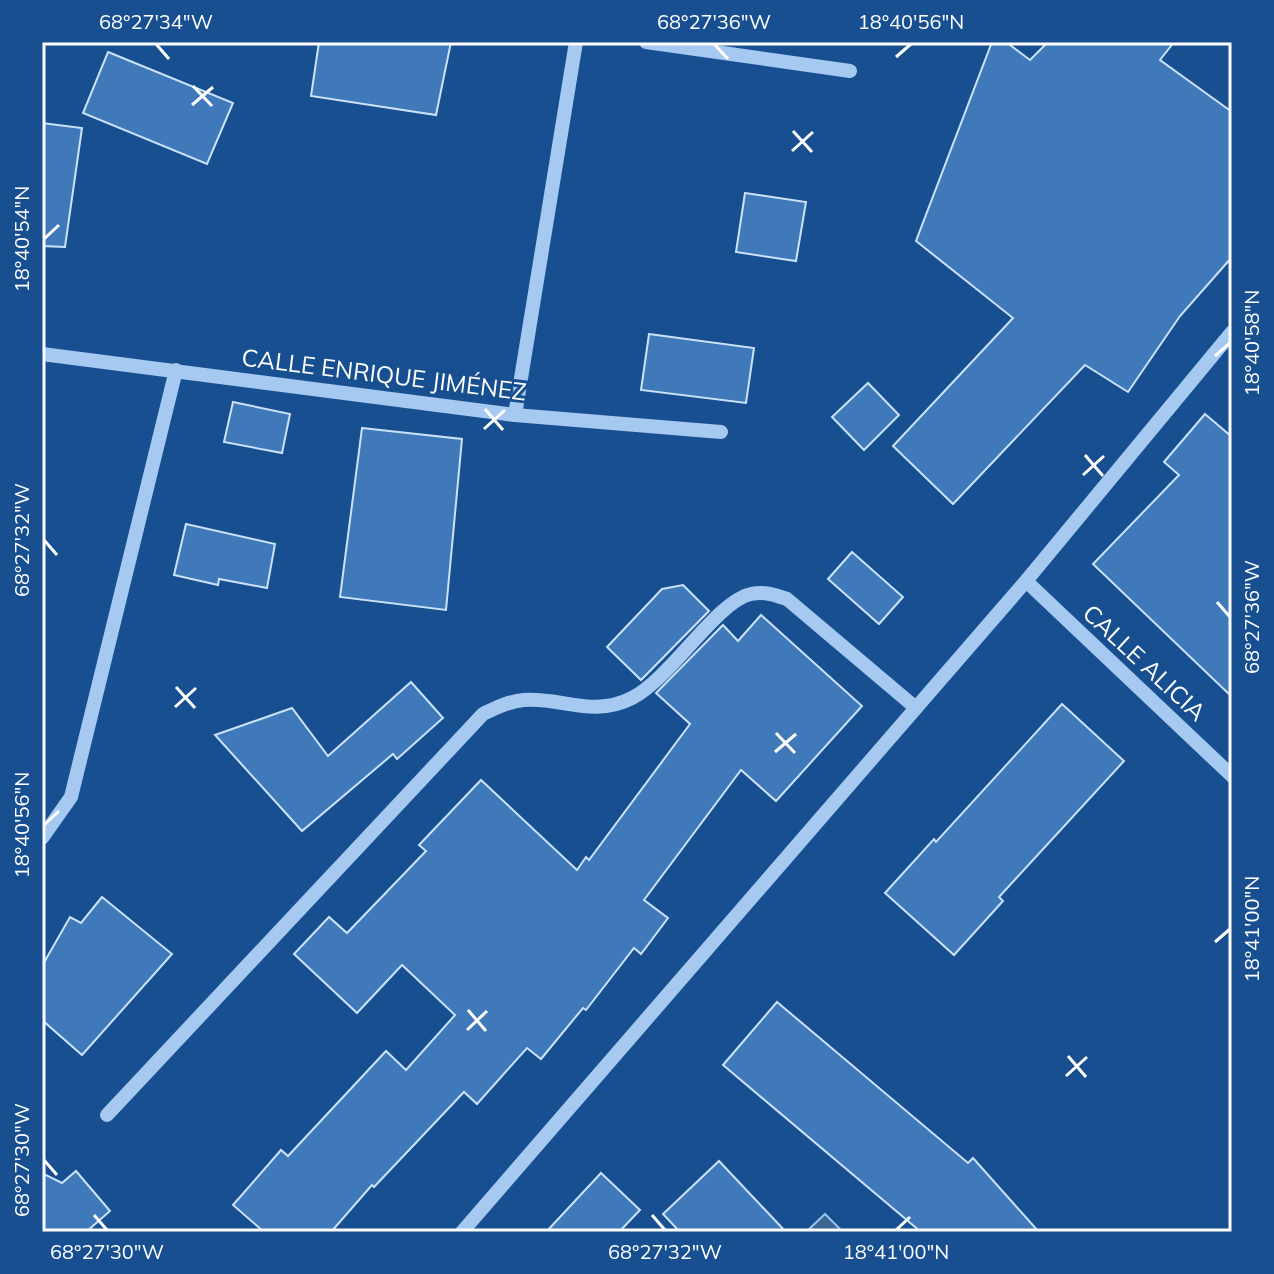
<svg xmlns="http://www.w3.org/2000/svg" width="1274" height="1274" font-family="Mulish,sans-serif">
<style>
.water{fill:#3c6594;stroke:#98c4f2;stroke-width:2}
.building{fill:#4079b9;stroke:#cce2fb;stroke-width:2}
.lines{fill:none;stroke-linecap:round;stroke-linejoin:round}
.minor{stroke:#a5c9f0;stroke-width:14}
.ticks{fill:none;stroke:#fff;stroke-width:3}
.labels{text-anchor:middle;stroke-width:6;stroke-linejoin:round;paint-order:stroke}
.street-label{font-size:24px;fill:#fff;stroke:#174f90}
.neatline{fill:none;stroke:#fff;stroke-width:3}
.ticks-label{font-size:20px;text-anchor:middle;fill:#fff}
</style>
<rect width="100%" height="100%" fill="#174f90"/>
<!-- water -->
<polygon class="water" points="825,1214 843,1232 806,1232"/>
<!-- building -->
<g class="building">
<polygon points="319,42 451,42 436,115 311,96"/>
<polygon points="992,42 1006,42 1030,60 1048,42 1174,42 1160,60 1232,112 1232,257 1180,316 1128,392 1085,365 953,504 893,446 1013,318 916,241"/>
<polygon points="108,52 233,103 207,164 83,113"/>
<polygon points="42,123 82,128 65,247 42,246"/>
<polygon points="745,193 806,202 796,261 736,252"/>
<polygon points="649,334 754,348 746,403 641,390"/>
<polygon points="868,383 899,415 864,450 832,417"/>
<polygon points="233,402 290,414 282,453 224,442"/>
<polygon points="1205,414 1232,437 1232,697 1093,564 1179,475 1164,462"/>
<polygon points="362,428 462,439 446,610 340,597"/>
<polygon points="186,524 275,544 267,588 219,579 218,585 174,575"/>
<polygon points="852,552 903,597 879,624 828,579"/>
<polygon points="683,585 709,611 641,680 607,647 662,589"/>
<polygon points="761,615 862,706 776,801 741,770 644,900 668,918 641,954 634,948 586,1010 583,1008 541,1059 527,1048 477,1104 464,1092 374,1187 372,1185 331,1232 264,1232 233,1205 281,1150 288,1156 386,1051 406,1070 455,1015 402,965 357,1013 294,954 329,917 347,933 426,851 419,845 481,780 577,870 586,857 589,860 690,724 656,693 723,625 738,641"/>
<polygon points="411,682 443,718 397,759 393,754 302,831 215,735 292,708 328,756"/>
<polygon points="1062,704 1124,761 999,897 1003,901 954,955 885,893 934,839 936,842"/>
<polygon points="102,897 172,954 82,1055 42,1020 42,966 70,917 81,923"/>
<polygon points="777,1002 968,1163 973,1158 1039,1232 921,1232 723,1065"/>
<polygon points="719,1161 786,1232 680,1232 663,1214"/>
<polygon points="76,1171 110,1211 86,1232 42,1232 42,1173 62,1183"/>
<polygon points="601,1173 640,1210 619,1232 546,1232"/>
</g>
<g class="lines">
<!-- minor -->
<g class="minor">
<polyline points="646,42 850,71"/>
<polyline points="42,354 515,415 721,432"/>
<polyline points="515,415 576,42"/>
<polyline points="1026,581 1232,776"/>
<polyline points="42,838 71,797 176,370"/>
<path d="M 107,1115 L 483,714 C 496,708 509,701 524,700 C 562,697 593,718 632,698 C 671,678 717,601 751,594 C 764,591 775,595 787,599 L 916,708"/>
<polyline points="462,1232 1026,581 1232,332"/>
</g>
</g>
<!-- ticks -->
<path class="ticks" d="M 156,44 L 169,59M 714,44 L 728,59M 896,57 L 911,44M 193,86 L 212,106M 192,105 L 213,87M 793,131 L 812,152M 792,151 L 813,132M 44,239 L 59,225M 1215,356 L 1230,343M 485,409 L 503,430M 484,429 L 505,410M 1085,455 L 1103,476M 1083,475 L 1104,456M 44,540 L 57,555M 1217,602 L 1230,617M 176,687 L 195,708M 175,707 L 196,688M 776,733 L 795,753M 775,752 L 796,734M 44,825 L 59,811M 1215,942 L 1230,929M 468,1010 L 486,1031M 467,1030 L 487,1011M 1068,1056 L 1086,1077M 1066,1076 L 1087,1057M 44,1160 L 57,1175M 94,1215 L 107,1230M 652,1215 L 665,1230M 896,1230 L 910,1217"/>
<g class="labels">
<!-- street labels -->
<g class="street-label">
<text transform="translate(384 375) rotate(7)" y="8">CALLE ENRIQUE JIMÉNEZ</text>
<text transform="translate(1144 663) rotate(43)" y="8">CALLE ALICIA</text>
</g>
</g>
<!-- border -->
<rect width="1274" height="1274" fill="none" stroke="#174f90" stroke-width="88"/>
<rect x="44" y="44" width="1186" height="1186" class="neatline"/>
<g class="ticks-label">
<text x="156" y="29">68°27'34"W</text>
<text x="714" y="29">68°27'36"W</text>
<text x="911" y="29">18°40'56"N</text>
<text transform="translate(22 239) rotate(-90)" y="7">18°40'54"N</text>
<text transform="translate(1252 343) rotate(-90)" y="7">18°40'58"N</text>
<text transform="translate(22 540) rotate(-90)" y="7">68°27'32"W</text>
<text transform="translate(1252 617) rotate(-90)" y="7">68°27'36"W</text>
<text transform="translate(22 825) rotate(-90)" y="7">18°40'56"N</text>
<text transform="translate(1252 929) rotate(-90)" y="7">18°41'00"N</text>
<text transform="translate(22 1160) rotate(-90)" y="7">68°27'30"W</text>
<text x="107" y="1259">68°27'30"W</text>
<text x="665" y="1259">68°27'32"W</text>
<text x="896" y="1259">18°41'00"N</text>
</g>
</svg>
